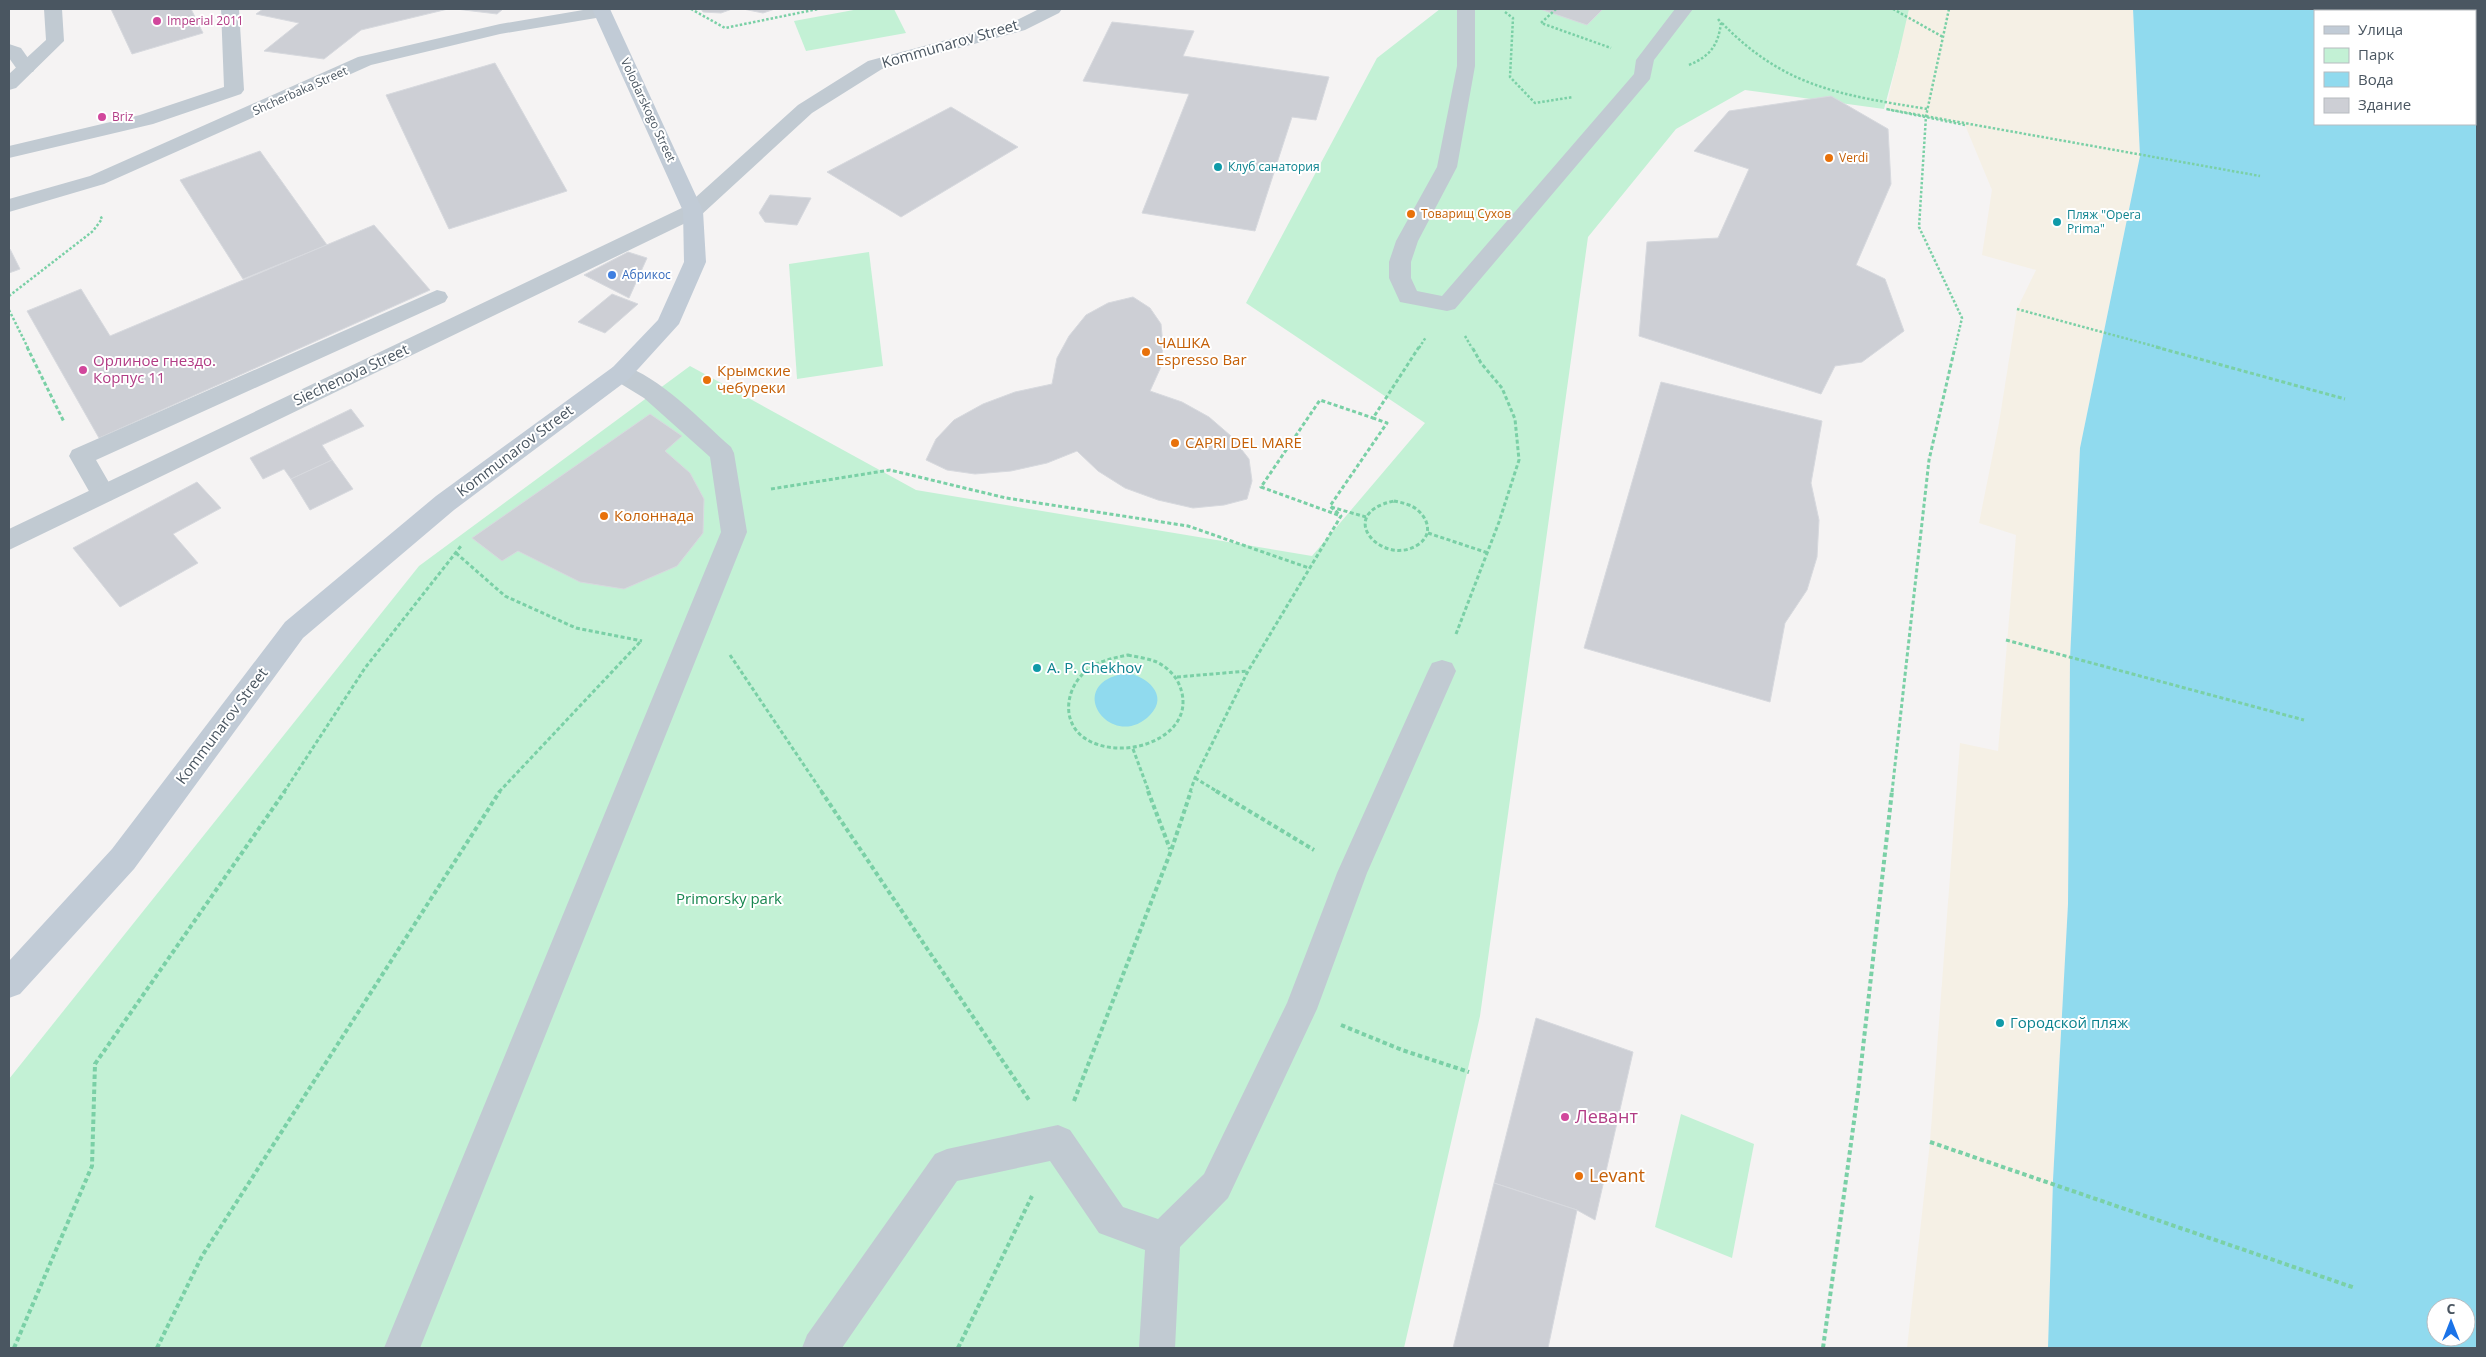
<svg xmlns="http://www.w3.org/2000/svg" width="2486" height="1357" font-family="'Open Sans',sans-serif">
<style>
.green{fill:#c3f1d5}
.sand{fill:#f5f0e5}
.water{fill:#90daee;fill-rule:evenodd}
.building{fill:#cdcfd5;stroke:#d7d9de}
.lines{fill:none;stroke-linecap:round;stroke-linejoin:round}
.path-far2{stroke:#7ad0a6;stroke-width:2.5;stroke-dasharray:2.5 2;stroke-linecap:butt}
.path-far1{stroke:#7ad0a6;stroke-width:3;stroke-dasharray:4 2.5;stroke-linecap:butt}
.path{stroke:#7ad0a6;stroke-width:4;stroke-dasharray:4.5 3;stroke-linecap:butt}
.service{fill:#c1cad2;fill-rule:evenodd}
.minor{fill:#c1cad2;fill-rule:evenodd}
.secondary{fill:#c1cbd6;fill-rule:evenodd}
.hotel-dot{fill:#d1479c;stroke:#fff;stroke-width:2}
.food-dot{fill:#e8710a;stroke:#fff;stroke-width:2}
.culture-dot{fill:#0f9aa8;stroke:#fff;stroke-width:2}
.shop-dot{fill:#3f7fe0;stroke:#fff;stroke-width:2}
.labels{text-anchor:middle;stroke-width:4;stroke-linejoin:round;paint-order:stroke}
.far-hotel-label{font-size:12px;fill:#b23c85;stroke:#fff;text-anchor:start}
.far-street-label{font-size:12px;fill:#4a5661;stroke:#fff}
.far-food-label{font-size:12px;fill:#c56008;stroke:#fff;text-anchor:start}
.far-culture-label{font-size:12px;fill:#0d838f;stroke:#fff;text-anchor:start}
.far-shop-label{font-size:12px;fill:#366cbe;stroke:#fff;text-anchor:start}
.street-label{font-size:15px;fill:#4a5661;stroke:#fff}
.food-label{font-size:15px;fill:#c56008;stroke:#fff;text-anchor:start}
.hotel-label{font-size:15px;fill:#b23c85;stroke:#fff;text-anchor:start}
.culture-label{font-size:15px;fill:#0d838f;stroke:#fff;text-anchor:start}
.park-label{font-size:15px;fill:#17864f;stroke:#fff}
.near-hotel-label{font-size:18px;fill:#b23c85;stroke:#fff;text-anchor:start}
.near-food-label{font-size:18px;fill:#c56008;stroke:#fff;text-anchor:start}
</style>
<rect width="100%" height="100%" fill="#f5f3f3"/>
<!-- green -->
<g class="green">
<polygon points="859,9 894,9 906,33 806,51 794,21"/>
<polygon points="1440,9 1911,9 1884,109 1745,90 1676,129 1588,237 1480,1016 1404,1348 9,1348 9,1079 419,566 690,366 916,490 1312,556 1425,423 1246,303 1377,58"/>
<polygon points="869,252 883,366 797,379 789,264"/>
<polygon points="1681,1114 1754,1144 1732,1258 1655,1227"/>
</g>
<!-- sand -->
<polygon class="sand" points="1909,9 2133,9 2140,156 2080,448 2070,659 2068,904 2053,1180 2048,1348 1907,1348 1930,1142 1960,743 1998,751 2016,535 1979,523 1999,423 2017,309 2036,270 1982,255 1992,190 1965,125 1886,109"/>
<!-- water -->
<g class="water">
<path d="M 2133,9 L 2477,9 L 2477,1348 L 2048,1348 L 2053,1180 L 2068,904 L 2070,659 L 2080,448 L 2140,156 ZM 2315,11 L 2475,11 L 2475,124 L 2315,124 ZM 2436,1307 L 2466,1307 L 2466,1337 L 2436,1337 Z"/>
<path d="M 1127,673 C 1146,676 1170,695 1150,715 C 1112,754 1060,683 1127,673 Z"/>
</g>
<!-- building -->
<g class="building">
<polygon points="111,9 191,9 203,33 132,54"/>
<polygon points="263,9 448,9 361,30 324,59 264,51 299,23 256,14"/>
<polygon points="456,9 503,9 497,14"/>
<polygon points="701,9 732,9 721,13 703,12"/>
<polygon points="743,9 775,9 763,13"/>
<polygon points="1540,9 1603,9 1587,25"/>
<polygon points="1112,22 1194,31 1183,56 1329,77 1316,120 1292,117 1255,231 1142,213 1189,94 1083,81"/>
<polygon points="495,63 567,191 449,229 386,95"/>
<polygon points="1831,96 1888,129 1891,184 1856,265 1885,279 1904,331 1862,362 1835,366 1821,394 1639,336 1647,242 1718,238 1749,169 1694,151 1729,111"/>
<polygon points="951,107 1018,147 901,217 827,172"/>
<polygon points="260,151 327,245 243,279 180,180"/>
<polygon points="770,195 811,198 797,225 765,222 759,213"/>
<polygon points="374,225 430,290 99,438 27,311 81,289 110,336"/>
<polygon points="10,249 20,269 9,273 9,250"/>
<polygon points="628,252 647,258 629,298 584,275"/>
<polygon points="612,294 638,304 605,333 578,322"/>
<polygon points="1133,297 1150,308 1161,324 1163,346 1160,369 1150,391 1182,402 1209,417 1231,436 1249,459 1252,481 1247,499 1224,505 1193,508 1158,500 1125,488 1098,471 1077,451 1047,463 1011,471 975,474 947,470 926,460 936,439 954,420 983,404 1015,392 1052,384 1057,358 1069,336 1086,315 1108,303"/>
<polygon points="1661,382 1822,421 1811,483 1819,520 1817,557 1807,590 1785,623 1770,702 1584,648"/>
<polygon points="351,409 364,426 322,445 332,460 291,479 284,469 263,479 250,458"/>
<polygon points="650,414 682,436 665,451 690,473 704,499 703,533 677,566 624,589 580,582 518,551 502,561 472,538"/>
<polygon points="332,460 353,489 310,510 291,479"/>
<polygon points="197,482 221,508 173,534 198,563 120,607 73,548"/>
<polygon points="1536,1018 1633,1052 1595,1220 1577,1210 1494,1183"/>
<polygon points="1494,1183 1577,1210 1548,1348 1453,1348"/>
</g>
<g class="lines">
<!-- path-far2 -->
<g class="path-far2">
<polyline points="691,9 725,28 818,9"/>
<polyline points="1556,9 1541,23 1611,48"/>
<polyline points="1893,9 1943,37"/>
<polyline points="1949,9 1926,116 1919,227 1962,318 1955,348"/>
<polyline points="1505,12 1513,18 1510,77 1535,103 1573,97"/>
<path d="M 1722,23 C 1785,88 1842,95 1927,109"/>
<path d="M 1689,65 C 1710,56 1718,46 1721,23 L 1718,19"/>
<polyline points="1965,125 1886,109 2260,176"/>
<polyline points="9,296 93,231 102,219 100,215"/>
<polyline points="2017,309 2161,348"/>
<polyline points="9,310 28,348"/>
<polyline points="1465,336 1472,348"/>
<polyline points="1419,348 1426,337"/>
</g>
<!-- path-far1 -->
<g class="path-far1">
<polyline points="27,347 64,422"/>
<polyline points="2156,347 2345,399"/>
<polyline points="771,489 890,470 1006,498 1188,526 1309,568"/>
<path d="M 1394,501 C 1399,502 1404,503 1409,505 C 1425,511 1436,532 1419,544 C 1384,569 1332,514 1394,501 Z"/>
<polyline points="1331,507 1366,517"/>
<polyline points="1338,515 1261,487 1320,400 1373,418"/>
<polyline points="1428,533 1488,553"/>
<polyline points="456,553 505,596 576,628 642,641"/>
<polyline points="1456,634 1499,522 1519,460 1515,419 1502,388 1481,363 1472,347"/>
<polyline points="2006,640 2304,720"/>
<polyline points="730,655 822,792"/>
<path d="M 1128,655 C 1136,657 1146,658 1154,661 C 1163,664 1172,672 1177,680 C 1206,735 1123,766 1083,737 C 1061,720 1066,688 1086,671 C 1098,661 1113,658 1128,655 Z"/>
<polyline points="1177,677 1248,671"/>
<polyline points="1133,749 1149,792"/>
<polyline points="1195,778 1218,792"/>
<polyline points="284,792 365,668 461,546"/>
<polyline points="499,792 641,641"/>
<polyline points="1190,792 1195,778 1248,671 1341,516 1330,506 1387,423 1373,418 1419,347"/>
<polyline points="1892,792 1929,460 1955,347"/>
</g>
<!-- path -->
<g class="path">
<polyline points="821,791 1029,1100"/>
<polyline points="1148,791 1170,849"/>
<polyline points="1216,791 1314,850"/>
<polyline points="1341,1025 1402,1050 1469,1072"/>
<polyline points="1074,1101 1171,851 1191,791"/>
<polyline points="1930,1142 2355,1288"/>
<polyline points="14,1348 92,1166 95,1064 285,791"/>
<polyline points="157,1348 202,1256 500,791"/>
<polyline points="958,1348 1032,1196"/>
<polyline points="1823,1348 1858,1092 1892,791"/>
</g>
<!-- service -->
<g class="service">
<polygon points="221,9 239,9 244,90 241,94 153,124 9,158 9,146 140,115 224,87"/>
<polygon points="9,44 21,48 35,68 33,72 19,72 9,58"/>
<polygon points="437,290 445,292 448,297 445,302 96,460 115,493 112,500 103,502 94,500 69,456 72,450"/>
<path d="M 621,365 C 660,376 700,420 731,447 L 734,453 L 747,532 L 420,1348 L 384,1348 L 721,532 L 710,457 L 644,398 L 613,379 L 609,373 L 613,367 Z"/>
<polygon points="1442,660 1452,663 1456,671 1367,873 1317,1009 1228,1198 1180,1247 1175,1348 1139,1348 1145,1250 1099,1233 1050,1161 957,1181 842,1348 802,1348 807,1335 935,1154 947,1149 1058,1125 1070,1130 1123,1207 1158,1219 1204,1174 1287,1003 1337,873 1428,671 1432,663"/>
</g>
<!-- minor -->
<g class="minor">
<polygon points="44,9 62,9 64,41 16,88 9,90 9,74 46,40"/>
<polygon points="589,9 609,9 611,12 608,16 500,34 371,65 104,184 9,212 9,199 90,176 358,57 500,24"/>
<polygon points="1039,9 1062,9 1059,13 1025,30 882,69 812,113 700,216 9,550 9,529 686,206 798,105 868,61 1013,22"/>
<polygon points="1457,9 1475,9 1475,66 1457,167 1418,241 1411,262 1411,278 1417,291 1442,296 1634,74 1636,60 1675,9 1693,9 1654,60 1650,79 1455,309 1447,311 1400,302 1389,278 1389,262 1396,241 1437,167 1457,66"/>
</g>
<!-- secondary -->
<polygon class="secondary" points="592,9 610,9 703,211 706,262 679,324 629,379 454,510 303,638 134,869 20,994 9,998 9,961 112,849 285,622 436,496 613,367 658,320 684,262 683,211"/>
</g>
<!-- markers -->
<g class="hotel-dot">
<circle cx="157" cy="21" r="5"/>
<circle cx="102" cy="117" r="5"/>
<circle cx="83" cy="370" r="5"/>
<circle cx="1565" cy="1117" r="5"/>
</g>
<g class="food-dot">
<circle cx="1829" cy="158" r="5"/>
<circle cx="1411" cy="214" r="5"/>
<circle cx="1146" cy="352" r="5"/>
<circle cx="707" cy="380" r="5"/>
<circle cx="1175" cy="443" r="5"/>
<circle cx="604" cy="516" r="5"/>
<circle cx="1579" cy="1176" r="5"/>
</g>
<g class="culture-dot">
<circle cx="1218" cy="167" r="5"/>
<circle cx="2057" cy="222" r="5"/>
<circle cx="1037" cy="668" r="5"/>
<circle cx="2000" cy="1023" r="5"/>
</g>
<circle class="shop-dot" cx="612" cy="275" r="5"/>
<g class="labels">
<!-- far-hotel labels -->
<g class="far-hotel-label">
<text x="167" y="25">Imperial 2011</text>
<text x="112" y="121">Briz</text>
</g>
<!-- far-street labels -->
<g class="far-street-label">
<text transform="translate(300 91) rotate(-24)" y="4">Shcherbaka Street</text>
<text transform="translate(648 110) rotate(65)" y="4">Volodarskogo Street</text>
</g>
<!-- far-food labels -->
<g class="far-food-label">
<text x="1839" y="162">Verdi</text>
<text x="1421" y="218">Товарищ Сухов</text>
</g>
<!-- far-culture labels -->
<g class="far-culture-label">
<text x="1228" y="171">Клуб санатория</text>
<text x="2067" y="219">Пляж "Opera<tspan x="2067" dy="14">Prima"</tspan></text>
</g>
<!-- far-shop labels -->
<g class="far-shop-label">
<text x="622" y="279">Абрикос</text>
</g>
<!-- street labels -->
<g class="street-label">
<text transform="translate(950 44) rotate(-16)" y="5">Kommunarov Street</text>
<text transform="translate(351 375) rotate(-25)" y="5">Siechenova Street</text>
<text transform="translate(515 451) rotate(-37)" y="5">Kommunarov Street</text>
<text transform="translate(222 726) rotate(-53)" y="5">Kommunarov Street</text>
</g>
<!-- food labels -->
<g class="food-label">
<text x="1156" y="348">ЧАШКА<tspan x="1156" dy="17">Espresso Bar</tspan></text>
<text x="717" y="376">Крымские<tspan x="717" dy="17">чебуреки</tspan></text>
<text x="1185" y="448">CAPRI DEL MARE</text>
<text x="614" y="521">Колоннада</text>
</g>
<!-- hotel labels -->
<g class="hotel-label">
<text x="93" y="366">Орлиное гнездо.<tspan x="93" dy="17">Корпус 11</tspan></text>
</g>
<!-- culture labels -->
<g class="culture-label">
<text x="1047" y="673">A. P. Chekhov</text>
<text x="2010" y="1028">Городской пляж</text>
</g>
<!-- park labels -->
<g class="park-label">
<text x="729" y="904">Primorsky park</text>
</g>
<!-- near-hotel labels -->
<g class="near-hotel-label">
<text x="1575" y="1123">Левант</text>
</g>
<!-- near-food labels -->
<g class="near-food-label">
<text x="1589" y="1182">Levant</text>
</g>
</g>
<!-- border -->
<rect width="2486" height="1357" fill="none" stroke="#4a5661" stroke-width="20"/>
<!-- legend -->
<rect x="2314" y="10" width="162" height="115" fill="#ffffff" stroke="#b7bbc0"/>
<rect x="2324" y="26" width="25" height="8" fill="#c1cbd6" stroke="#b7bbc0"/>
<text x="2358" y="35" font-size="15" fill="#4a5661">Улица</text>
<rect x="2324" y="48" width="25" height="15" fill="#c3f1d5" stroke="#b7bbc0"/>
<text x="2358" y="60" font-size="15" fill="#4a5661">Парк</text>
<rect x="2324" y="72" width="25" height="15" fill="#90daee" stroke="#b7bbc0"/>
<text x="2358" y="85" font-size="15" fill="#4a5661">Вода</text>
<rect x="2324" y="98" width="25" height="15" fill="#cdcfd5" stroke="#b7bbc0"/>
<text x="2358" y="110" font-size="15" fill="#4a5661">Здание</text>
<!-- north arrow -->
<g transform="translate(2451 1322)"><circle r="24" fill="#ffffff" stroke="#b7bbc0"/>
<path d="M0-4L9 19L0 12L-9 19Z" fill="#1a73e8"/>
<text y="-8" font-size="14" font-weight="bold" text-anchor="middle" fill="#4a5661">С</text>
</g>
</svg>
